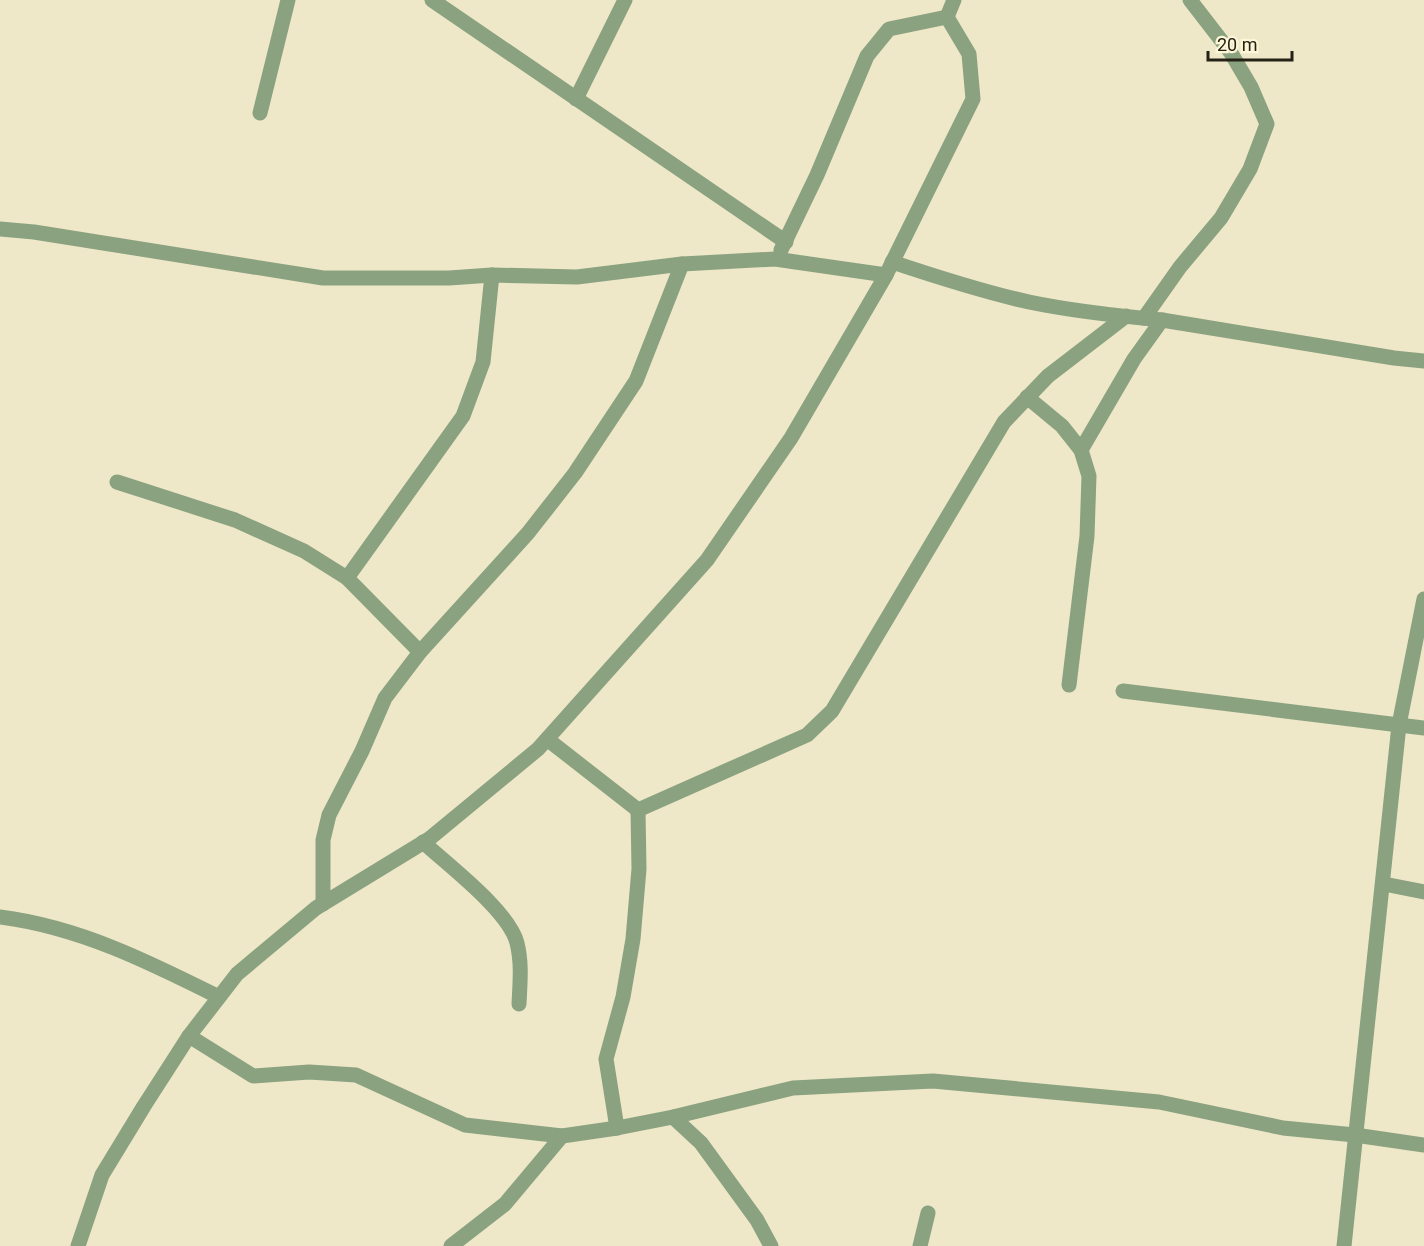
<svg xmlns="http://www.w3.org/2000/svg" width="1424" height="1246" font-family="Roboto,sans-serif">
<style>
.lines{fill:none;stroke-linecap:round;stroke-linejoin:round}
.street{stroke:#8ba280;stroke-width:15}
</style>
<rect width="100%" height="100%" fill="#eee8c9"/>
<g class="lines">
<!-- street -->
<g class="street">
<polyline points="432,0 786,242"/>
<polyline points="947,17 954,0"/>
<polyline points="576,99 625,0"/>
<polyline points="260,113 288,0"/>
<polyline points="0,229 34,232 323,278 449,278 492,275 577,277 682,264 775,259 886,275"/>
<polyline points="781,250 817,175 867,56 889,29 947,17"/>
<path d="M 892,262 C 937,277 983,292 1029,302 C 1072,311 1118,316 1162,320 L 1394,358 L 1424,361"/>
<polyline points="1144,318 1180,267 1221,218 1250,169 1267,124 1251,87 1231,53 1190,0"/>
<polyline points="1027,397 1062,426 1081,450 1089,476 1087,536 1069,685"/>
<polyline points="1081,450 1134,359 1162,320"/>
<polyline points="117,482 235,520 304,551 347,578 420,652"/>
<polyline points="347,578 463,416 483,362 492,275"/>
<polyline points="1123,691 1424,728"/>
<polyline points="547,739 638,810 807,735 832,711 1004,422 1048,376 1126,316"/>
<path d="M 423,842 C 449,866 509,911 517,943 C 522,963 520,983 519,1004"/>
<polyline points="1384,884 1424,892"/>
<polyline points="323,904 323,840 329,815 362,751 385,698 420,652 528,533 575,473 636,381 682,264"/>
<path d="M 0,917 C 79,927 149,962 219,997"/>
<polyline points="189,1036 253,1076 309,1072 356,1075 465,1125 562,1136 617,1128 673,1117 793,1088 933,1081 1159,1102 1283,1128 1355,1135 1424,1145"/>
<polyline points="673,1117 701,1143 757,1220 771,1246"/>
<polyline points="617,1128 606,1059 623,997 633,939 639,869 638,810"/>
<polyline points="78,1246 102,1175 144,1106 189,1036 237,974 316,908 429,839 538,749 707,560 791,438 886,275 973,99 969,54 947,17"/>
<polyline points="451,1246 505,1204 562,1136"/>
<polyline points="920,1246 928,1213"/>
<polyline points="1344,1246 1399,725 1424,599"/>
</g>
</g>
<!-- scale -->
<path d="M1208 51v9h84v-9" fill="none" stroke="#242217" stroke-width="3"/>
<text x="1217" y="51" font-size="18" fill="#242217" stroke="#fcf5d6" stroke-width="4.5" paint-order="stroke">20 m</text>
</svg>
